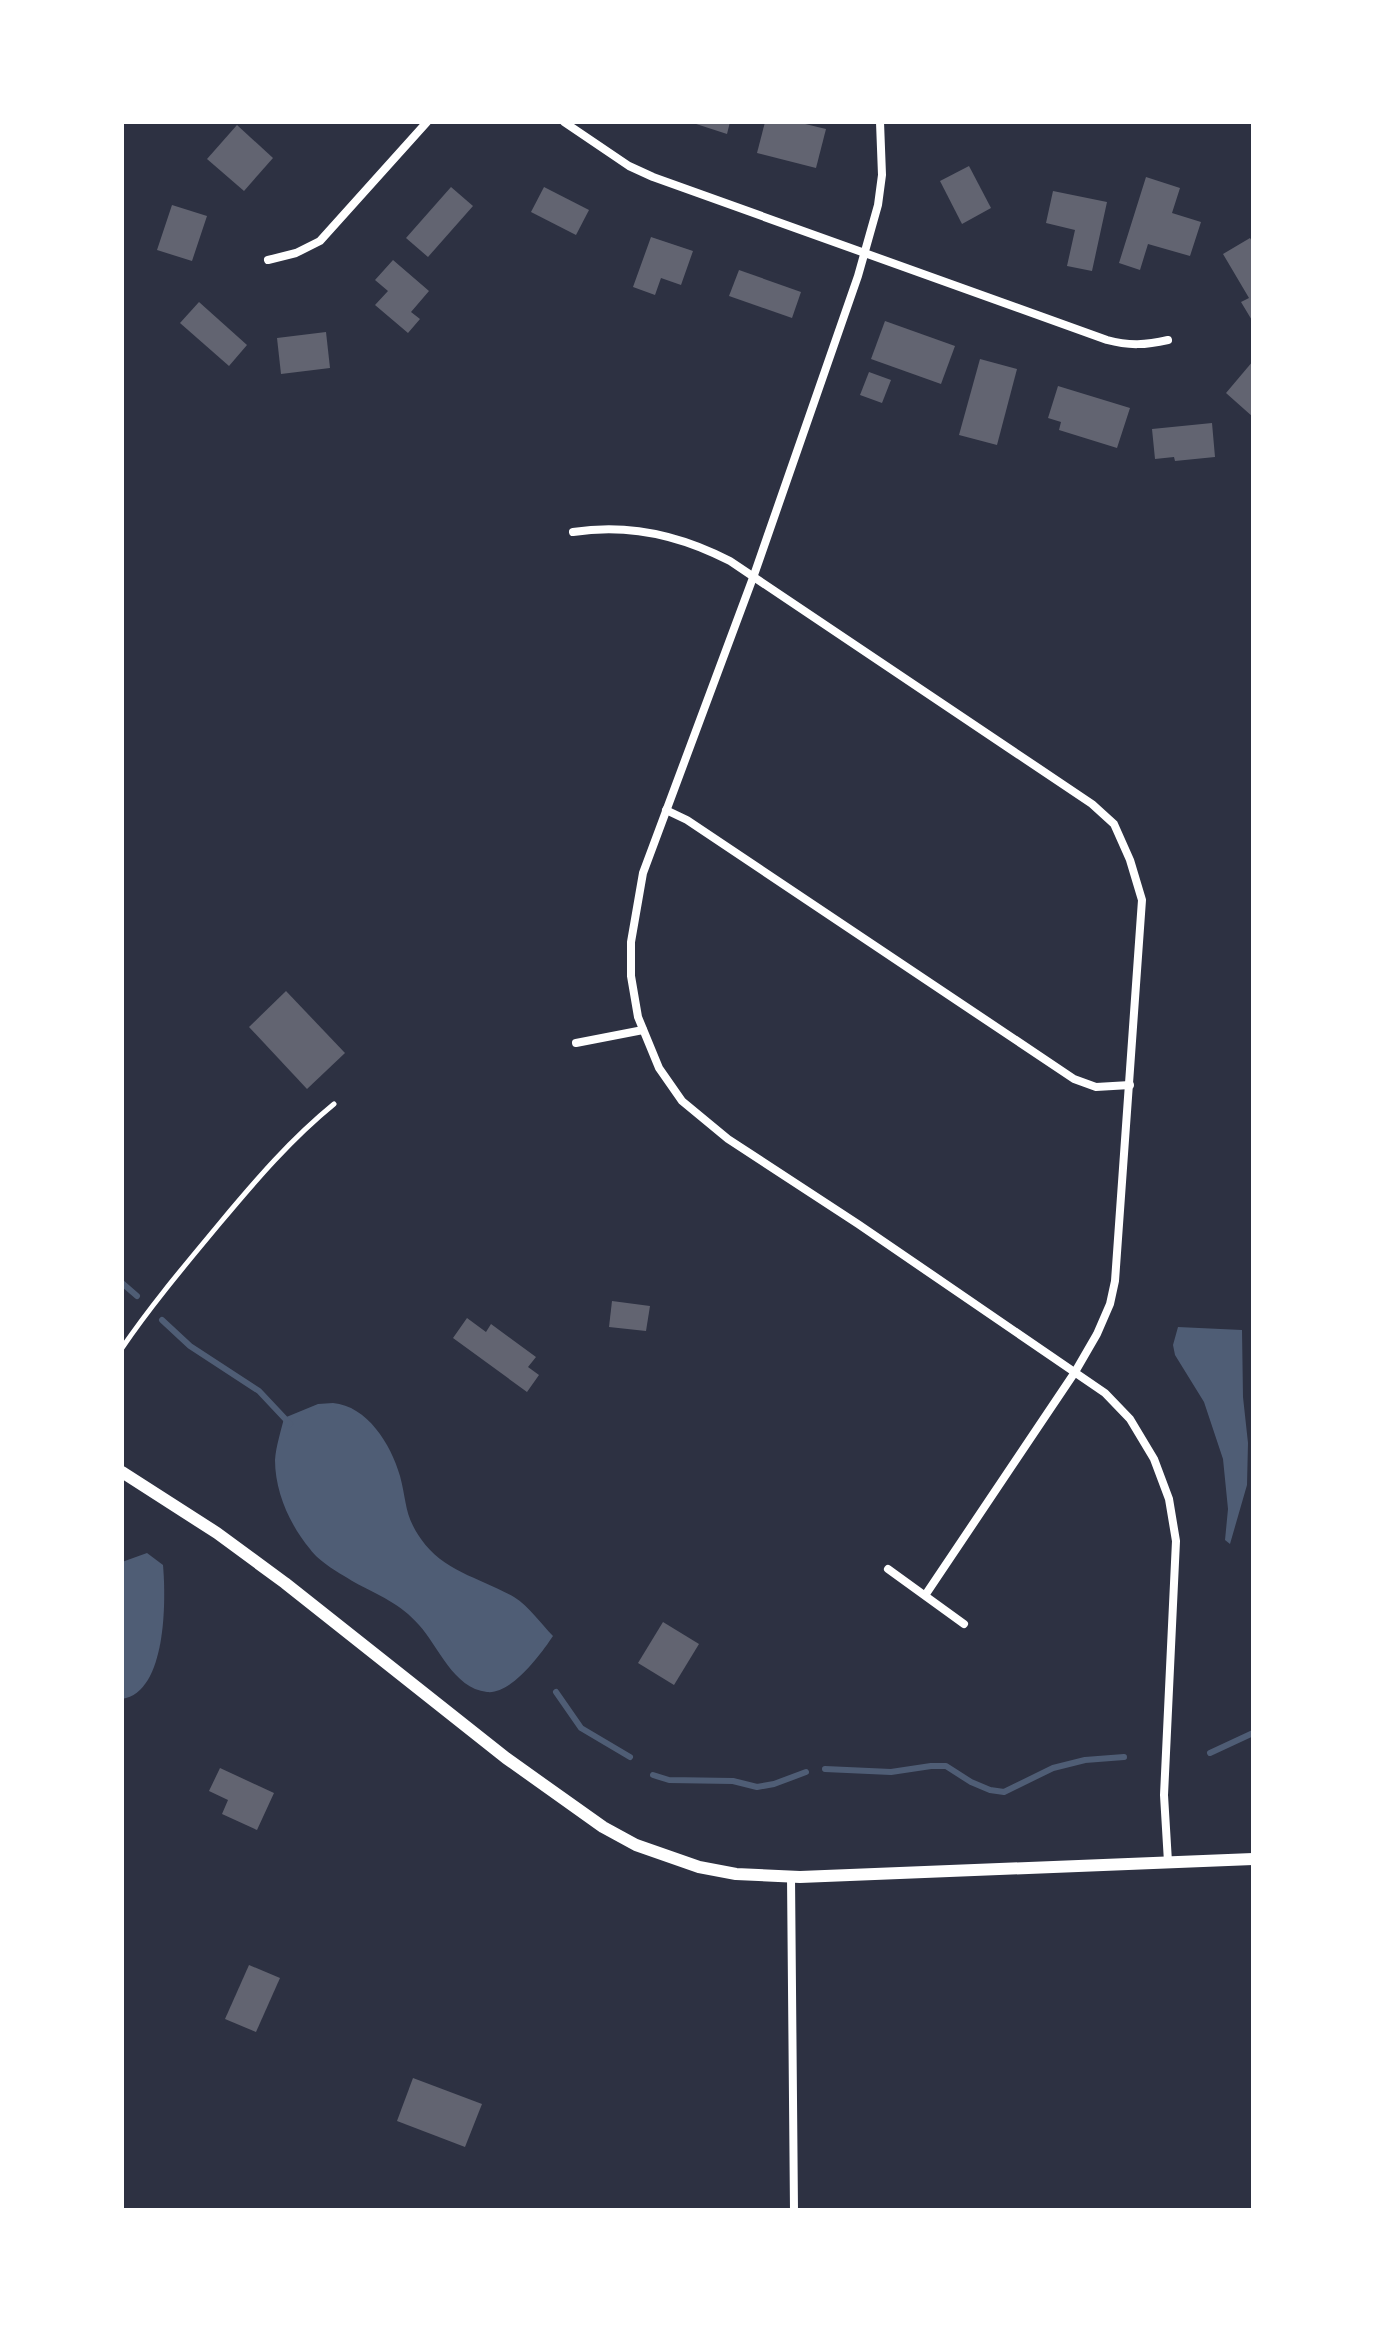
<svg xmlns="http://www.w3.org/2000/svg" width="1375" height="2332" font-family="Signika,sans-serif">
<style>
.water{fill:#4f5d75}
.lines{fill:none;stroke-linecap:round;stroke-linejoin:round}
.stream{stroke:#4f5d75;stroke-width:6}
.building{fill:#626471}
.service{stroke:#fff;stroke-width:5}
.minor{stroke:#fff;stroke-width:8}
.tertiary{stroke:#fff;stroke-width:12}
</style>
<rect width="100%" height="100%" fill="#2d3142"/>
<!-- water -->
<g class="water">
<polygon points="1178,1327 1242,1330 1243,1397 1248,1443 1247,1485 1230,1544 1225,1540 1228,1509 1223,1459 1204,1402 1175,1355 1173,1345"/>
<path d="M 333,1403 C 367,1406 391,1444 400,1476 C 407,1502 404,1515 421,1539 C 444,1572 481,1578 514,1597 C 529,1606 541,1624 553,1636 C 541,1654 511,1695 487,1692 C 453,1688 439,1647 419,1625 C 401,1604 378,1595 354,1582 C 341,1574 319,1562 310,1549 C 290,1525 275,1492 275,1460 C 276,1446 281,1431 284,1418 L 318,1404 Z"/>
<path d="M 147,1553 L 163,1565 C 166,1599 167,1692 122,1699 L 122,1562 Z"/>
</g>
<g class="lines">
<!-- stream -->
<g class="stream">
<polyline points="122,1283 137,1296"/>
<polyline points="162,1320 190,1346 259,1391 290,1424"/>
<polyline points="556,1692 581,1728 630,1757"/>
<polyline points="1210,1753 1253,1733"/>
<polyline points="825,1769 891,1772 931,1766 946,1766 971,1782 990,1790 1004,1792 1053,1768 1085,1760 1124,1757"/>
<polyline points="653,1775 669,1780 733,1781 757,1787 774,1784 806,1772"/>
</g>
</g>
<!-- building -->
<g class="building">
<polygon points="690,122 730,122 727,134"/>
<polygon points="765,122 797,122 826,129 816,168 757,153"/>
<polygon points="237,125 273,158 244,191 207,159"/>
<polygon points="969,166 991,208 962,224 940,181"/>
<polygon points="1146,177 1180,188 1172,213 1201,222 1190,256 1148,244 1140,270 1119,263"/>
<polygon points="451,187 473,206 428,257 406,238"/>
<polygon points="544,187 589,210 576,235 531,212"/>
<polygon points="1053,191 1107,202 1092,271 1067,266 1075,230 1046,223"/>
<polygon points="172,205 207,216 192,261 157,250"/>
<polygon points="651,237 693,251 681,285 661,278 655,295 633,287"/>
<polygon points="1250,238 1253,243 1253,322 1241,302 1249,298 1223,254"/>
<polygon points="393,260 429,291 411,312 420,319 408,333 375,305 388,291 375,280"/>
<polygon points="739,270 801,292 792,318 729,296"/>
<polygon points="199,302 247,345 229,366 180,323"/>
<polygon points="885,321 955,346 941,384 871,359"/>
<polygon points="326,332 330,368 281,374 277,338"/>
<polygon points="980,359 1017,369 997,445 959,435"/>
<polygon points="1253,361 1253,417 1226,393"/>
<polygon points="869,372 891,380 882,403 860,395"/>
<polygon points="1058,386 1130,408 1117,448 1059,430 1061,422 1048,418"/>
<polygon points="1212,423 1215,457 1175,461 1174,457 1155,459 1152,429"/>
<polygon points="286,991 345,1053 307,1089 249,1027"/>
<polygon points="612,1301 650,1306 646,1331 609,1327"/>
<polygon points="467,1318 486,1332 491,1324 536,1357 528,1367 539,1375 527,1392 453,1338"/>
<polygon points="663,1622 699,1644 674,1685 638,1663"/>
<polygon points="220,1768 274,1793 257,1830 222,1814 228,1800 209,1791"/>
<polygon points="249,1965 280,1978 256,2032 225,2019"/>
<polygon points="413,2078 482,2104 465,2147 397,2121"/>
</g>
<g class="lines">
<!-- service -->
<path class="service" d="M 122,1348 C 152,1304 186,1264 220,1223 C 256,1180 291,1139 334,1104"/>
<!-- minor -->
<g class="minor">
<path d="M 564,122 L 629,166 L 653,177 L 1107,340 C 1129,346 1146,345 1168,340"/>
<polyline points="880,122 882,175 878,205 858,276 754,575 643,873 631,942 631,976 638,1017 659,1068 682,1101 728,1139 858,1224 1105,1393 1130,1419 1154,1459 1169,1499 1176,1541 1164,1795 1168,1862"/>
<polyline points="268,260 296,253 320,241 427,122"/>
<path d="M 573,532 C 629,523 680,535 730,561 L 1092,804 L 1114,824 L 1130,860 L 1142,900 L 1115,1281 L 1110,1304 L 1097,1334 L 1075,1372 L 926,1594"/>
<polyline points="666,810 687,820 1074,1079 1096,1087 1130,1085"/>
<polyline points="576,1043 643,1030"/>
<polyline points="888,1569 964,1624"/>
<polyline points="791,1877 794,2210"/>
</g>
<!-- tertiary -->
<polyline class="tertiary" points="122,1472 217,1533 285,1583 506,1758 603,1827 636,1845 699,1867 736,1874 800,1877 1253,1859"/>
</g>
<!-- border -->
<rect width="1375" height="2332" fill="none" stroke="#ffffff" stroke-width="248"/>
</svg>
